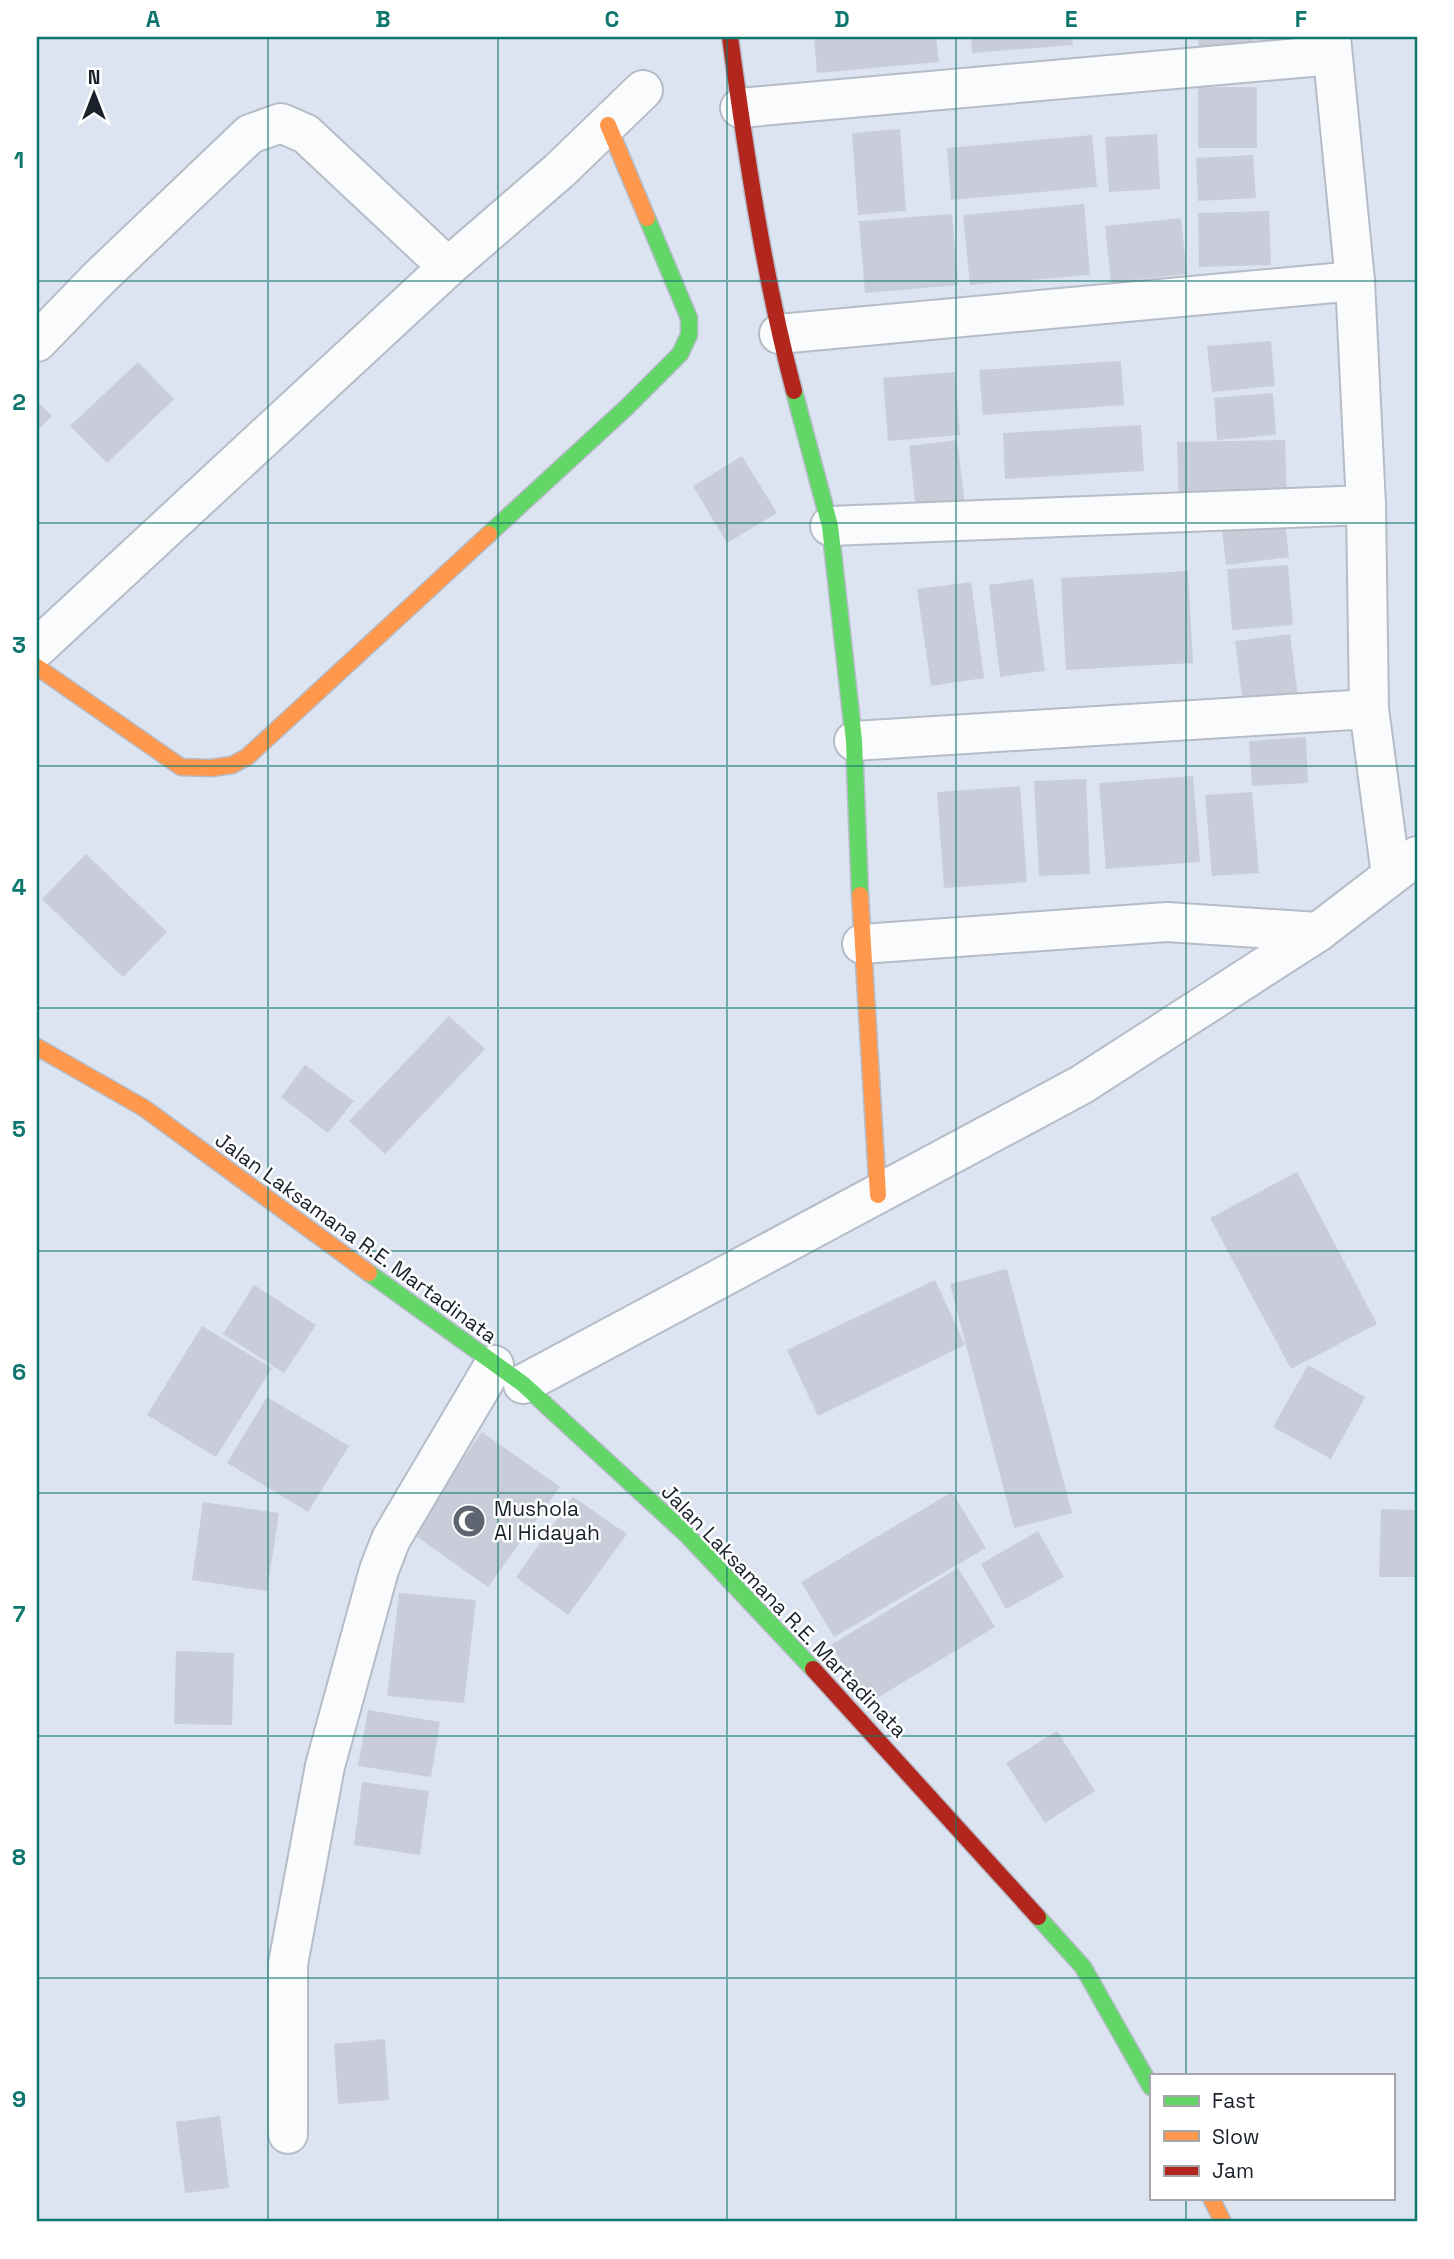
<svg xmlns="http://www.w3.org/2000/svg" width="1454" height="2259" font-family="'Space Grotesk',sans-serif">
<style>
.building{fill:#c9cdd9}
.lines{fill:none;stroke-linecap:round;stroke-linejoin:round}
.street-casing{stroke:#b6bcc7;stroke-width:42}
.fast-casing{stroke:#b6bcc7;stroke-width:19}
.slow-casing{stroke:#b6bcc7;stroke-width:19}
.jam-casing{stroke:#b6bcc7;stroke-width:19}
.street{stroke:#fafbfd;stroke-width:38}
.fast{stroke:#63d668;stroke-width:16}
.slow{stroke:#ff974d;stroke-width:16}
.jam{stroke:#b3261e;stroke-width:16}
.grid{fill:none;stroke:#0f766e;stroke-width:2;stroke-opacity:0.55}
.labels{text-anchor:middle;stroke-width:5;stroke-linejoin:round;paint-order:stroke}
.street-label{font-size:21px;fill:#1b212a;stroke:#fff}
.poi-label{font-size:21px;fill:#1b212a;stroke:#fff;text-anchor:start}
.neatline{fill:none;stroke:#0f766e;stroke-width:2.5}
.grid-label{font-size:23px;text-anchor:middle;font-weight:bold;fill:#0f766e}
</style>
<rect width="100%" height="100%" fill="#dce4f2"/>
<!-- building -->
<g class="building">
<polygon points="814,37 936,37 939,62 817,73"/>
<polygon points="971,37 1072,37 1073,45 972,53"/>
<polygon points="1198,37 1253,37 1254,55 1200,59"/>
<rect x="1198" y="87" width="59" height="61"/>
<polygon points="900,129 906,211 858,215 852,133"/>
<polygon points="1157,134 1160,189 1109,192 1105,137"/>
<polygon points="1092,135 1097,187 951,200 947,148"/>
<polygon points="1253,155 1256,198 1198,201 1196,158"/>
<polygon points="1084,204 1090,275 970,285 963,215"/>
<polygon points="1269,211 1271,265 1199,267 1198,213"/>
<polygon points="952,214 958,285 865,293 859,221"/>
<polygon points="1181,218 1187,274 1111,282 1105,226"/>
<polygon points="1271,341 1275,386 1212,392 1207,346"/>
<polygon points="1121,361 1124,405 983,415 979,370"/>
<polygon points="138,362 174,399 107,463 70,426"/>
<polygon points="955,372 960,435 888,441 883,378"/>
<polygon points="1273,393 1276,435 1217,440 1214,398"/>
<polygon points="37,401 52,416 37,431"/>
<polygon points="1141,425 1144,471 1005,479 1003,433"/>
<polygon points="957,440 965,504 916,510 909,446"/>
<polygon points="1285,440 1287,503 1179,505 1177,442"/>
<polygon points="742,456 777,513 727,543 693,486"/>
<polygon points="1284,515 1289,557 1226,565 1221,522"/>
<polygon points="1288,565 1293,625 1232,630 1227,569"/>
<polygon points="1188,571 1193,663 1066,670 1061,578"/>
<polygon points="1033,579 1045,671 1000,677 989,585"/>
<polygon points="971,582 984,678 931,686 917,589"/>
<polygon points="1290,634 1298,697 1243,704 1235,641"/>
<polygon points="1306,737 1308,783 1252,786 1249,741"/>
<polygon points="1193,776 1200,862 1106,869 1099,783"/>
<polygon points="1086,779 1090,874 1039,876 1034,781"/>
<polygon points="1020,786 1027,882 944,888 937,792"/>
<polygon points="1252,792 1259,873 1212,876 1205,795"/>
<polygon points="86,854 167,932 123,977 42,899"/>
<polygon points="449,1016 485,1049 385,1154 349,1121"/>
<polygon points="305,1065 354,1101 328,1133 281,1097"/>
<polygon points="1297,1172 1377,1324 1291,1369 1210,1218"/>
<polygon points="1007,1269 1072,1513 1014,1528 950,1284"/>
<polygon points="935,1280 965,1345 818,1416 787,1350"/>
<polygon points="254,1285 316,1325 284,1373 223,1334"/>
<polygon points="202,1326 272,1368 216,1457 147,1415"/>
<polygon points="1308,1365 1365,1397 1331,1459 1273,1427"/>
<polygon points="267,1397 349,1446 308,1512 227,1463"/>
<polygon points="482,1432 560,1487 488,1587 410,1532"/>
<polygon points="952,1492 986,1548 834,1637 801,1582"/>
<polygon points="573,1497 627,1534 568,1615 516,1577"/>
<polygon points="203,1502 279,1513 267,1591 192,1580"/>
<polygon points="1381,1509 1417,1510 1417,1577 1379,1577"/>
<polygon points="1038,1531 1064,1577 1006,1609 981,1564"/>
<polygon points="958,1568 995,1627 867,1704 831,1645"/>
<polygon points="399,1593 476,1600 464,1703 387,1696"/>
<polygon points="176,1651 234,1653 232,1725 174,1724"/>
<polygon points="368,1710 440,1722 431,1777 358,1766"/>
<polygon points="1057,1731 1095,1791 1045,1823 1006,1763"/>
<polygon points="362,1782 429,1791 420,1855 354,1845"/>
<polygon points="385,2039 389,2100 338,2104 334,2044"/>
<polygon points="220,2116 229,2188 185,2193 176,2122"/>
</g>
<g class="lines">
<defs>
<g id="street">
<polyline points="1331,37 1355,281 1366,505 1369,709 1391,875"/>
<polyline points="740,108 1332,55"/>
<polyline points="779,334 1355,281"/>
<polyline points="37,342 99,278 250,134 281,123 306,134 448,267"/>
<polyline points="830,526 1366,505"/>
<polyline points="37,648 448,267 559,171 643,90"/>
<polyline points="854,741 1369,709"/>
<polyline points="862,944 1167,922 1318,932"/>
<polyline points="523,1384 1081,1085 1318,932 1417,856"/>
<polyline points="288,2134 288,1964 325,1766 379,1570 391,1539 494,1365"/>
</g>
<g id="fast">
<polyline points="794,391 830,526 854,741 860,895"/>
<polyline points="489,534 627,407 680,354 689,335 689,318 647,218"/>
<polyline points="369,1273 523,1384 686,1534 813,1669"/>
<polyline points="1038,1917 1083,1967 1151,2087"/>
</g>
<g id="slow">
<polyline points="608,125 647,218"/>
<polyline points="37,667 181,767 211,768 232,765 247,757 489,534"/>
<polyline points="860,895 878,1195"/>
<polyline points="37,1047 144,1108 369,1273"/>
<polyline points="1211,2198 1223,2222"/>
</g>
<g id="jam">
<path d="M 730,37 C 746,154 764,277 794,391"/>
<polyline points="813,1669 1038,1917"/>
</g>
</defs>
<!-- street casing -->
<use href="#street" class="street-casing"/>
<!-- fast casing -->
<use href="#fast" class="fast-casing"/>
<!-- slow casing -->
<use href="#slow" class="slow-casing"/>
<!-- jam casing -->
<use href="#jam" class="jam-casing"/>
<!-- street -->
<use href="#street" class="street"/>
<!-- fast -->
<use href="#fast" class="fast"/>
<!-- slow -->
<use href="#slow" class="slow"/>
<!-- jam -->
<use href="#jam" class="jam"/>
</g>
<!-- grid -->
<path class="grid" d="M 268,37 L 268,2222M 498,37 L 498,2222M 727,37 L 727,2222M 956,37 L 956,2222M 1186,37 L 1186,2075M 37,281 L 1417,281M 37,523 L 1417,523M 37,766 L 1417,766M 37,1008 L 1417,1008M 37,1251 L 1417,1251M 37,1493 L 1417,1493M 37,1736 L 1417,1736M 37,1978 L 1417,1978M 1186,2198 L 1186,2222"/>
<!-- icons -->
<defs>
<symbol id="mosque-disc" viewBox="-11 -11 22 22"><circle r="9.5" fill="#5f6570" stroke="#fff"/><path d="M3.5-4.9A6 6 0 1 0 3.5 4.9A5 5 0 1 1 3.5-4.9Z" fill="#fff"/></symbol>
</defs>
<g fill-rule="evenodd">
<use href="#mosque-disc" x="450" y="1502" width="38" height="38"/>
</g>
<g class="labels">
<!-- street labels -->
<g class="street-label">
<text transform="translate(356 1238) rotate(36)" y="7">Jalan Laksamana R.E. Martadinata</text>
<text transform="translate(784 1611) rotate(46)" y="7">Jalan Laksamana R.E. Martadinata</text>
</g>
<!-- poi labels -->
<g class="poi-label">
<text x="494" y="1516">Mushola<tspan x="494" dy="24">Al Hidayah</tspan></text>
</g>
</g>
<!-- border -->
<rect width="1454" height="2259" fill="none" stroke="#ffffff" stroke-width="77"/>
<!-- legend -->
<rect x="1150" y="2074" width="245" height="126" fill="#ffffff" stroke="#a4a6aa" stroke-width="2"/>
<rect x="1164" y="2096" width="35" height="10" fill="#63d668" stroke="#a4a6aa" stroke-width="2"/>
<text x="1212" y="2108" font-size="21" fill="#1b212a">Fast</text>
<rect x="1164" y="2131" width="35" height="10" fill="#ff974d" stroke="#a4a6aa" stroke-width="2"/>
<text x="1212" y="2144" font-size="21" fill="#1b212a">Slow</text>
<rect x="1164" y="2166" width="35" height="10" fill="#b3261e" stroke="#a4a6aa" stroke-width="2"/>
<text x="1212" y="2178" font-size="21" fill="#1b212a">Jam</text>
<!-- north arrow -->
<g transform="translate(94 94)" stroke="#ffffff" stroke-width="5" paint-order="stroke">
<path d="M0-5L12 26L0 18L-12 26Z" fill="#1b212a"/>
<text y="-10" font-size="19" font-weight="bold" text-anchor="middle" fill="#1b212a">N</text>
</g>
<rect x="38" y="38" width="1378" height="2182" class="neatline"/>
<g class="grid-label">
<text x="153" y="27">A</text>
<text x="383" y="27">B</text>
<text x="612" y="27">C</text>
<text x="842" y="27">D</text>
<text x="1071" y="27">E</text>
<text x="1301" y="27">F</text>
<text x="19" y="168">1</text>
<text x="19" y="410">2</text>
<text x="19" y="653">3</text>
<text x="19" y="895">4</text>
<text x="19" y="1137">5</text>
<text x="19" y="1380">6</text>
<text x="19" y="1622">7</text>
<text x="19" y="1865">8</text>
<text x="19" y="2107">9</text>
</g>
</svg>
